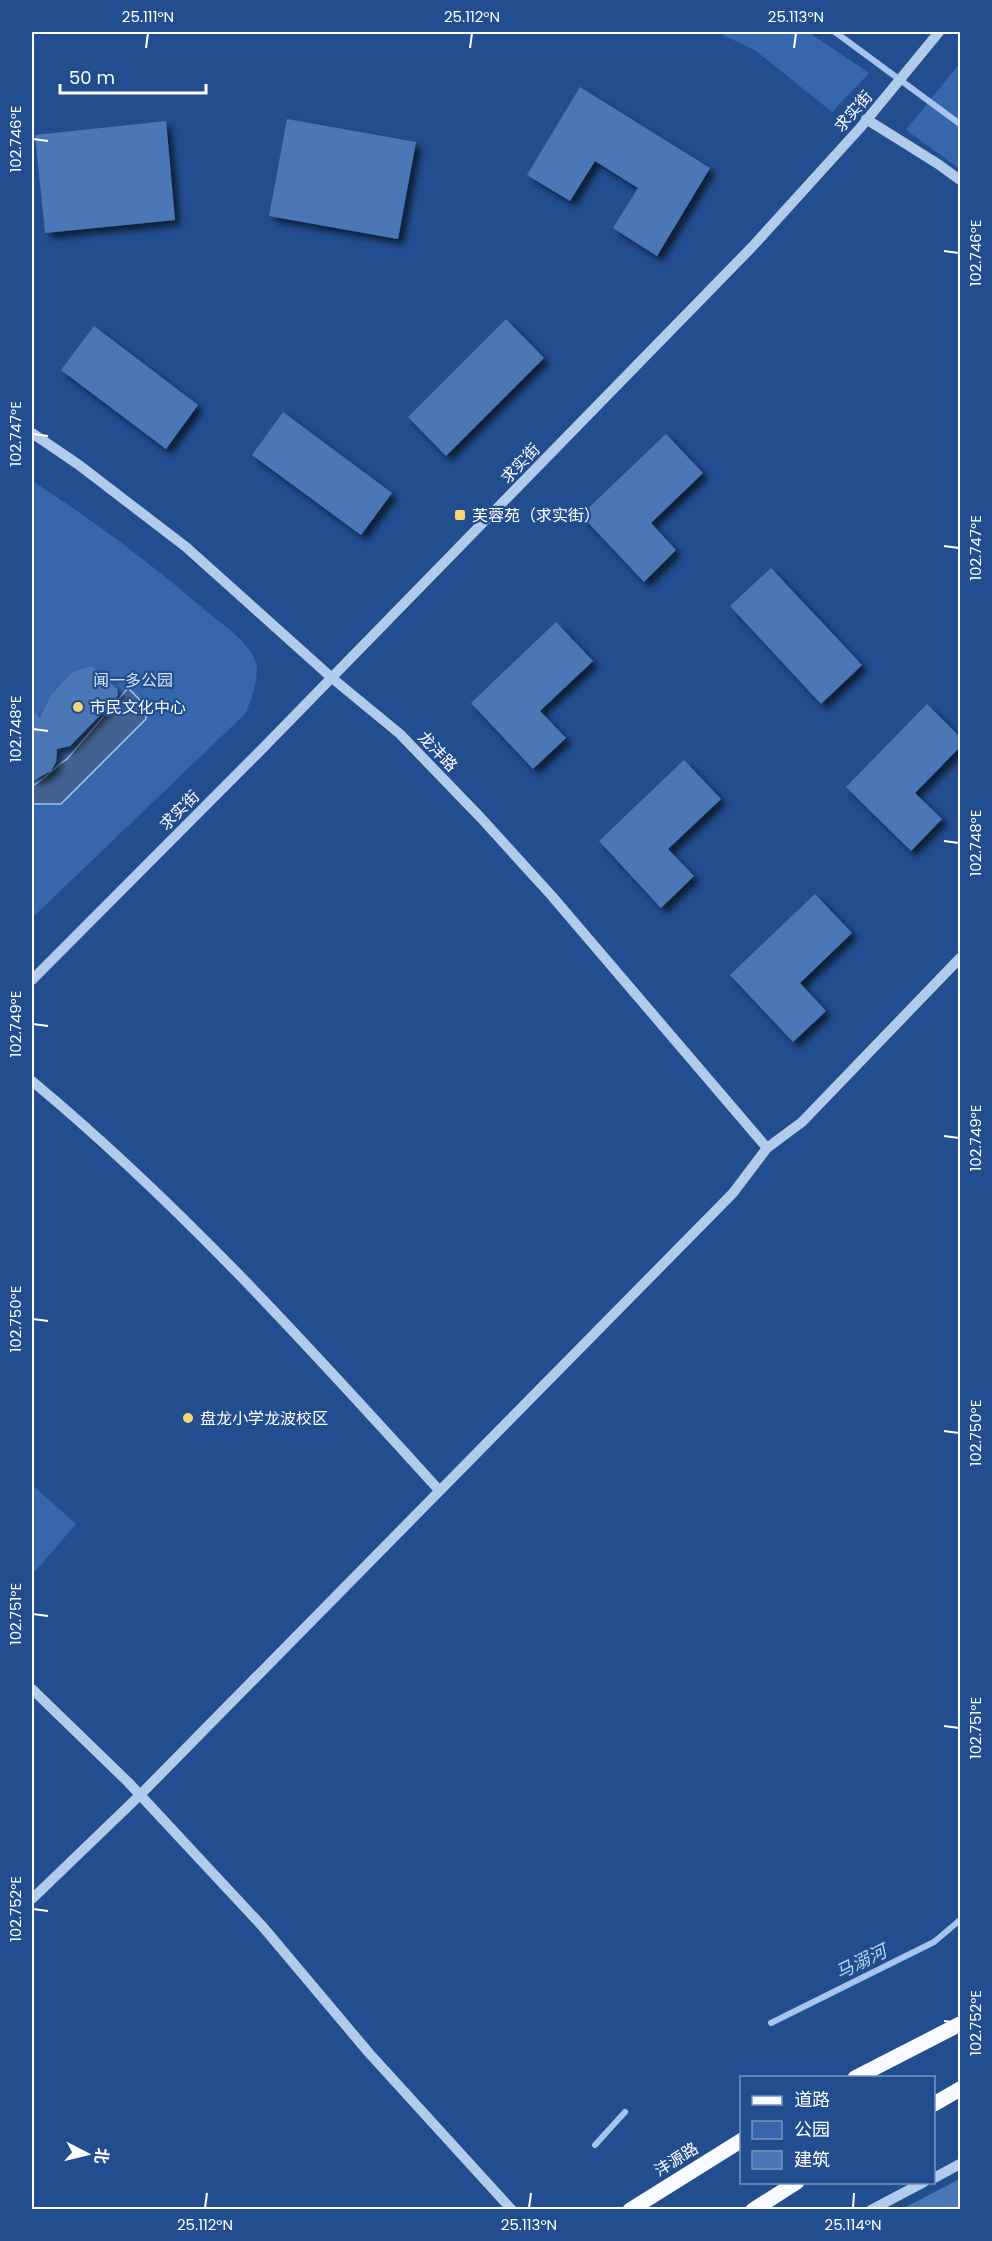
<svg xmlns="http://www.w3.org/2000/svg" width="992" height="2241" font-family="Poppins,'Noto Sans SC',sans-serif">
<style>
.green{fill:#3667ac}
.water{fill:#436191;stroke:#a6c4ed;stroke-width:1.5}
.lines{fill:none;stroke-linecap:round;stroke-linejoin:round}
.stream{stroke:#a6c4ed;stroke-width:6}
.building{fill:#4b77b6;filter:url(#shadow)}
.minor{stroke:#b2caec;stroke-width:10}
.major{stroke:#f7faff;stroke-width:15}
.ticks{fill:none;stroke:#fff;stroke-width:2}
.poi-dot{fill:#f7d775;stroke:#224d8f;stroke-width:2}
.labels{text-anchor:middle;stroke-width:4.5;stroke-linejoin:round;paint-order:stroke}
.street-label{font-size:16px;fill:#fff;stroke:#224d8f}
.poi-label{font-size:16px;fill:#fff;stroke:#224d8f;text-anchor:start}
.park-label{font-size:16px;fill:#d7e5f9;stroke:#224d8f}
.water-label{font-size:18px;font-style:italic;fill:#bed4f3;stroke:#224d8f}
.neatline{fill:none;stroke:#fff;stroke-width:2}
.ticks-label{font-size:15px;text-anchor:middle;fill:#fff}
</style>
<defs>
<filter id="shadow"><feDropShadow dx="5.5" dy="5.5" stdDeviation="3" flood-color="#0009"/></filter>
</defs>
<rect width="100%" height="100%" fill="#224d8f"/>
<!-- green -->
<g class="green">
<polygon points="717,32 808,32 869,73 832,112 756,51"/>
<polygon points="960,63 960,169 906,130"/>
<path d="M 32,481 C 95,521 154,566 211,615 C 226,627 247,641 255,660 C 261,675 251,699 246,713 L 32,918 Z"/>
<polygon points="32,1485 76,1524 32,1575"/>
</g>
<!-- water -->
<path class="water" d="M 128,688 L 146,706 L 146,719 L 61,804 L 32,804 L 32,786 C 46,779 53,768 67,759 Z"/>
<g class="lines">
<!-- stream -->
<g class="stream">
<polyline points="835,32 960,124"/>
<polyline points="771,2023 934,1942 960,1920"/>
<polyline points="595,2145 625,2112"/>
</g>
</g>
<!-- building -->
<g class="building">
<polygon points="580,87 710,168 657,256 613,228 638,188 595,161 570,201 527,175"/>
<polygon points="287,119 416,142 398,239 269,216"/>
<polygon points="166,121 175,220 45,233 35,135"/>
<polygon points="506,319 544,358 446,456 408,417"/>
<polygon points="94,326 198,405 166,449 61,370"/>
<polygon points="283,412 392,493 361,535 252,455"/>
<polygon points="666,434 703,473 651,523 676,550 644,582 581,515"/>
<polygon points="771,568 862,665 821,704 730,606"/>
<polygon points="556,622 593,661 540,711 566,738 533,769 471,703"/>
<polygon points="92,666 117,689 118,694 116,699 70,746 57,749 56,762 51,771 32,781 32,710 40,718 51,695 73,672"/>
<polygon points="927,704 960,737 960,747 915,793 942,819 911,851 846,787"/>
<polygon points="684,760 721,799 668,849 694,876 661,908 599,841"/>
<polygon points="815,894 852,933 800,983 826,1011 793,1042 730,975"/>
<polygon points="960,2179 960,2210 900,2210"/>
</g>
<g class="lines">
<!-- minor -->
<g class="minor">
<polyline points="866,119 938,164 960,180"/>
<polyline points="32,433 79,465 186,547 332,678 400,734 481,818 551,895 767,1148"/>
<polyline points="32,980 264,747 752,247 860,128 939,32"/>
<path d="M 32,1081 C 180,1204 309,1347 439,1490"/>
<polyline points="32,1689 128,1782 263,1927 369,2053 512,2210"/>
<polyline points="32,1899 140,1795 733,1193 767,1148 802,1122 960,958"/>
<polyline points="934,2178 960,2164"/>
<polyline points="871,2210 924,2182"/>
</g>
<!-- major -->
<g class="major">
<polyline points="855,2078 960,2024"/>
<polyline points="934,2104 960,2089"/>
<polyline points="630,2210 742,2140"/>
<polyline points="753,2210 797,2182"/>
</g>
</g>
<!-- ticks -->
<path class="ticks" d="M 146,48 L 148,33M 470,48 L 472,33M 794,48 L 796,33M 33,139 L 48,141M 944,251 L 959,253M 33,434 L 48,436M 944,546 L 959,548M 33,729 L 48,731M 944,841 L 959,843M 33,1024 L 48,1026M 944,1136 L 959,1138M 33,1319 L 48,1321M 944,1431 L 959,1433M 33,1614 L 48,1616M 944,1726 L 959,1728M 33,1909 L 48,1911M 944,2021 L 959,2023M 205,2208 L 207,2193M 529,2208 L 531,2193M 853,2208 L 854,2193"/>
<!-- markers -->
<g class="poi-dot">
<rect x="454" y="509" width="12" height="12" rx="3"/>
<circle cx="78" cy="707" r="6"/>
<circle cx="188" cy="1418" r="6"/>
</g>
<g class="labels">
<!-- street labels -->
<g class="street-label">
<text transform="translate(853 111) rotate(-49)" y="6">求实街</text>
<text transform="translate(520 463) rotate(-46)" y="6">求实街</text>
<text transform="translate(438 751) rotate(46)" y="6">龙沣路</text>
<text transform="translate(179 810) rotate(-45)" y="6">求实街</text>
<text transform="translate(676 2159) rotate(-32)" y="6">沣源路</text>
</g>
<!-- poi labels -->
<g class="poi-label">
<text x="472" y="521">芙蓉苑（求实街）</text>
<text x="90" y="713">市民文化中心</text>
<text x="200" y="1424">盘龙小学龙波校区</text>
</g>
<!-- park labels -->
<g class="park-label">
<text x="133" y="686">闻一多公园</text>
</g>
<!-- water labels -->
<g class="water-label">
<text transform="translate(861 1962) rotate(-26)" y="6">马溺河</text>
</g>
</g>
<!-- border -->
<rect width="992" height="2241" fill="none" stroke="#224d8f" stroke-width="66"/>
<!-- legend -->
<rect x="740" y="2076" width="195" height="108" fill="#224d8f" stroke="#7a94bc" stroke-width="1.5"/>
<rect x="752" y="2096" width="30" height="9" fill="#f7faff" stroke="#7a94bc" stroke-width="1.5"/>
<text x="794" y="2106" font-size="18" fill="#ffffff">道路</text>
<rect x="752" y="2121" width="30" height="18" fill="#3667ac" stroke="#7a94bc" stroke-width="1.5"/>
<text x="794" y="2136" font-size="18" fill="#ffffff">公园</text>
<rect x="752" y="2151" width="30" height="18" fill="#4b77b6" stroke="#7a94bc" stroke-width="1.5"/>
<text x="794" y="2166" font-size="18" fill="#ffffff">建筑</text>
<!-- north arrow -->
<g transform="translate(87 2154) rotate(97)" stroke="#224d8f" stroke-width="4.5" paint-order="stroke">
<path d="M0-4.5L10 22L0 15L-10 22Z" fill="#ffffff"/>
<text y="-9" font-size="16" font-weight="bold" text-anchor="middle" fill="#ffffff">北</text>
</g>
<!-- scale -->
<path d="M60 84v9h146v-9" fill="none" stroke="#ffffff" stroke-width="3"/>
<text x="69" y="84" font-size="18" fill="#ffffff" stroke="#224d8f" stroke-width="4.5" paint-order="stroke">50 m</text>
<rect x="33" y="33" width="926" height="2175" class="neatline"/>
<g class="ticks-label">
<text x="148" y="22">25.111°N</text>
<text x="472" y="22">25.112°N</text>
<text x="796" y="22">25.113°N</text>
<text transform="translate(16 139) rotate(-90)" y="5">102.746°E</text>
<text transform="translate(976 253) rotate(-90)" y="5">102.746°E</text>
<text transform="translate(16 434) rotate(-90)" y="5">102.747°E</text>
<text transform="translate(976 548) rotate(-90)" y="5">102.747°E</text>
<text transform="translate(16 729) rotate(-90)" y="5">102.748°E</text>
<text transform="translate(976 843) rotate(-90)" y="5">102.748°E</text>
<text transform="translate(16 1024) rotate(-90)" y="5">102.749°E</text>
<text transform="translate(976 1138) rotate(-90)" y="5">102.749°E</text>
<text transform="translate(16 1319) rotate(-90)" y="5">102.750°E</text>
<text transform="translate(976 1433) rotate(-90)" y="5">102.750°E</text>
<text transform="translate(16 1614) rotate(-90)" y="5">102.751°E</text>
<text transform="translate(976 1728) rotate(-90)" y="5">102.751°E</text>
<text transform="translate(16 1909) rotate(-90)" y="5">102.752°E</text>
<text transform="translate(976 2023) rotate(-90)" y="5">102.752°E</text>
<text x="205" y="2230">25.112°N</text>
<text x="529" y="2230">25.113°N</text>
<text x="853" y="2230">25.114°N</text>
</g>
</svg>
